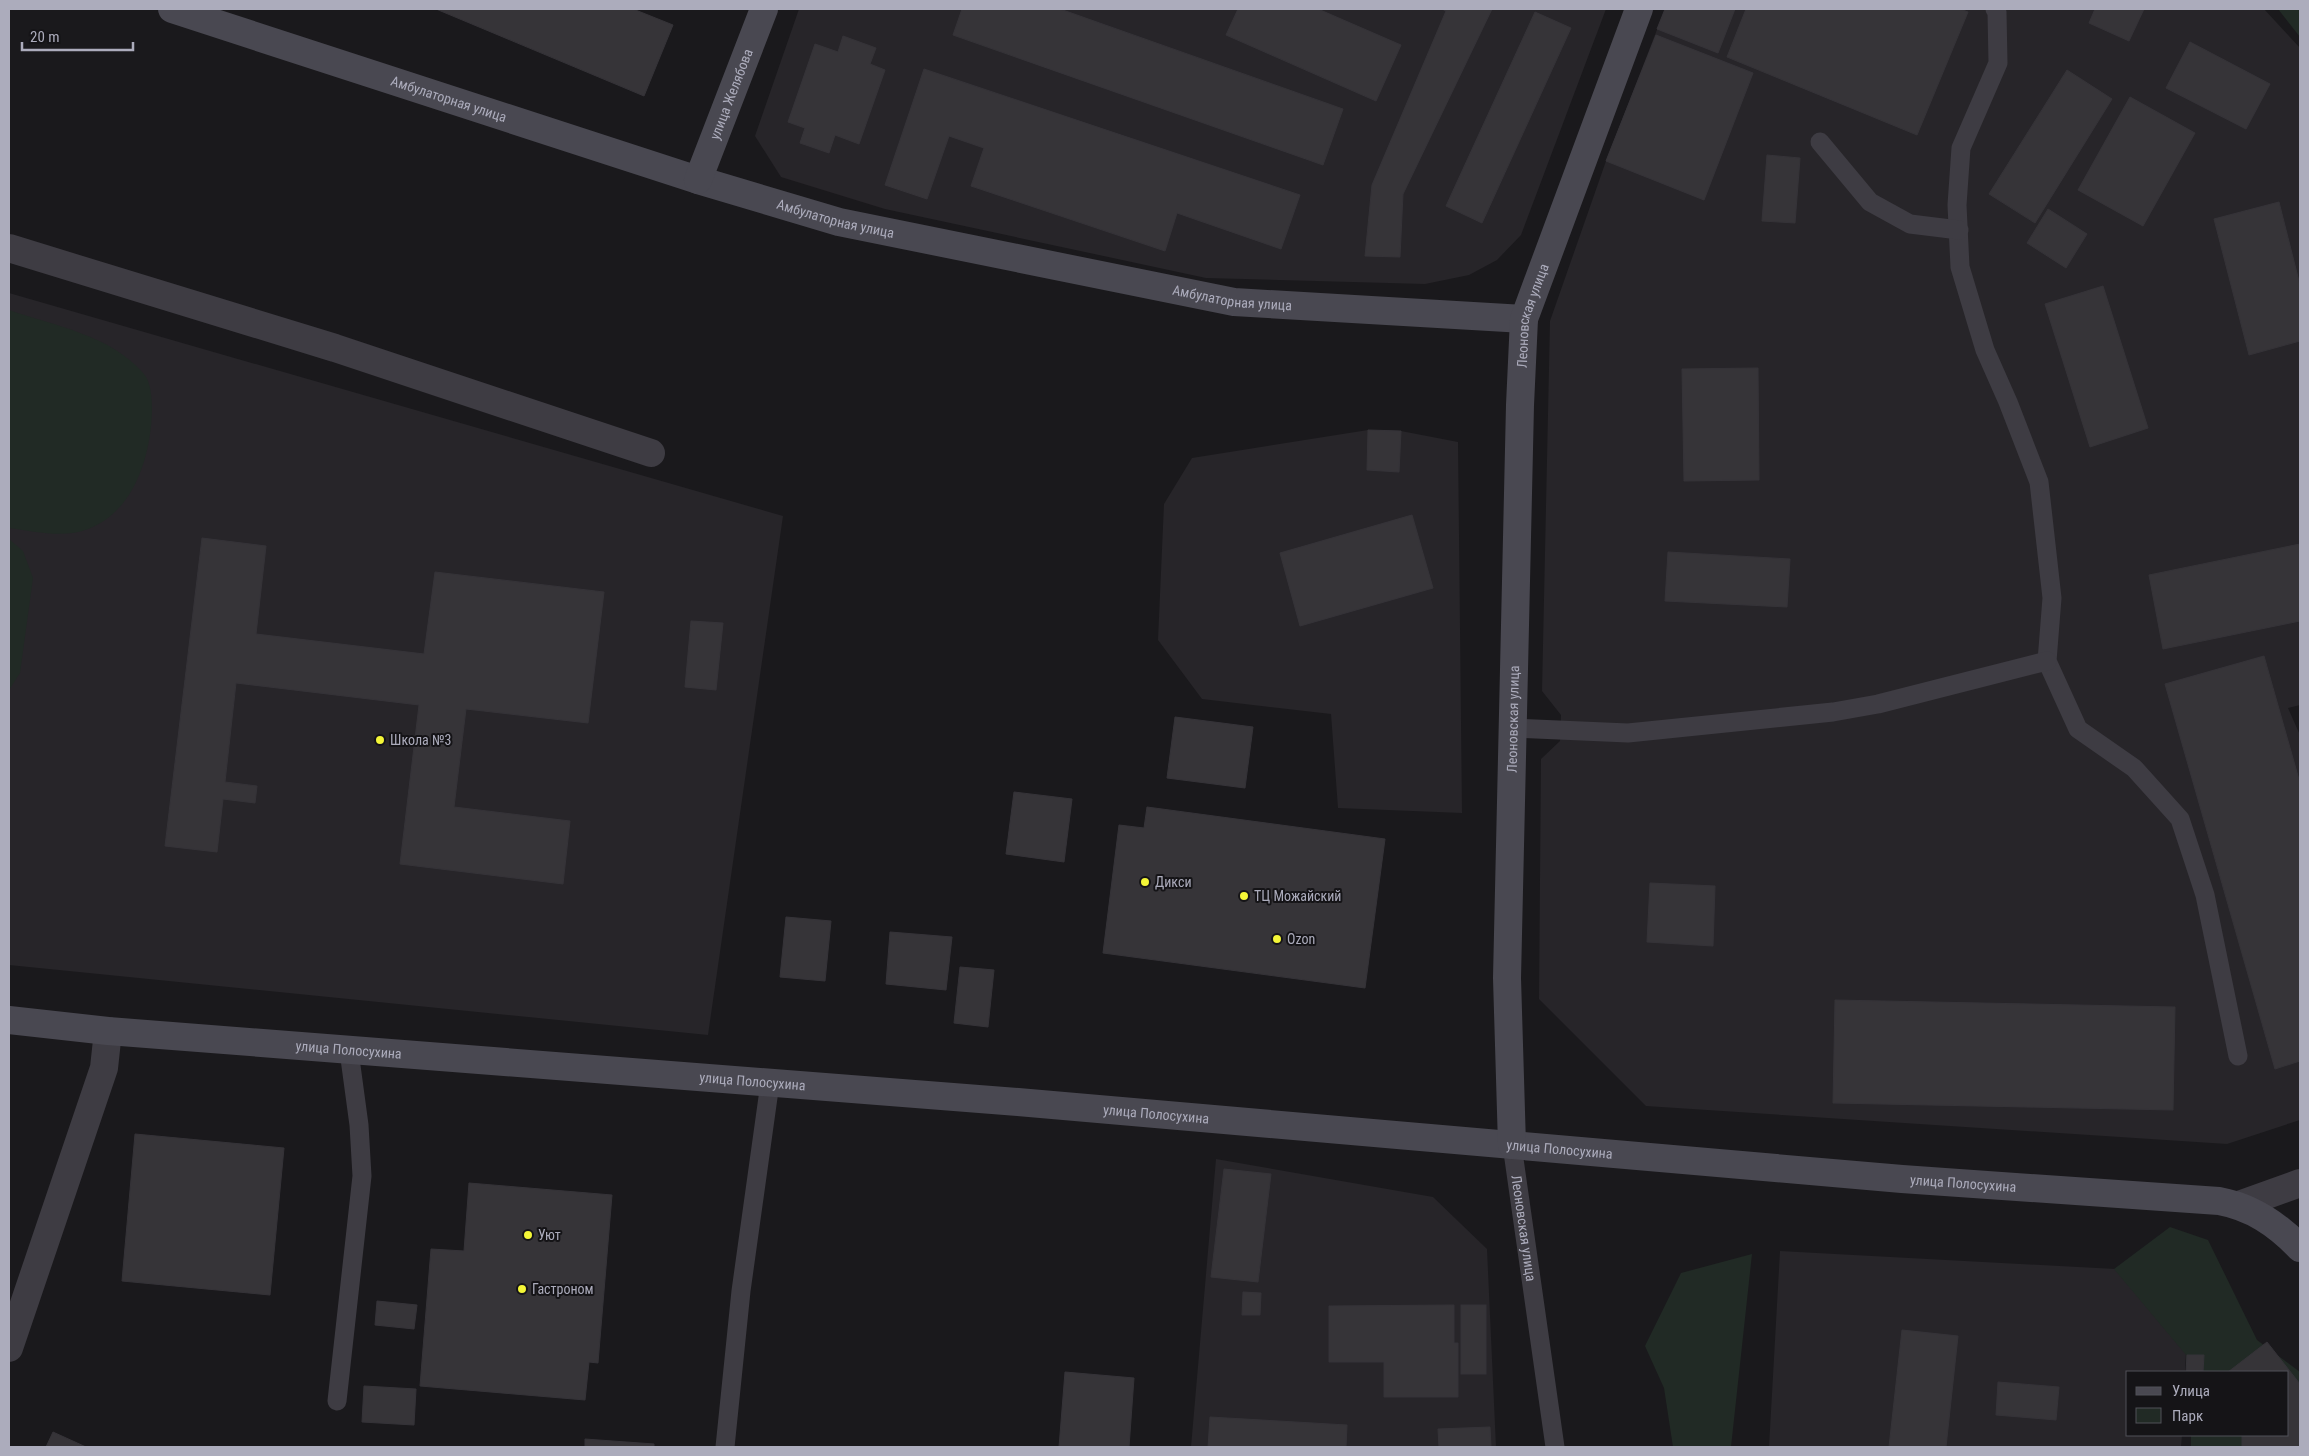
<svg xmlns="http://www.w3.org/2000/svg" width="2309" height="1456" font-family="'Roboto Condensed',sans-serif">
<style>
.built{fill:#272529}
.green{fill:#212a25}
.building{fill:#363438;stroke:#353338}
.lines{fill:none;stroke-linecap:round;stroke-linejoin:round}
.lane{stroke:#3e3c43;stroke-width:19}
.street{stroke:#3e3c43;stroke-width:28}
.secondary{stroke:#494851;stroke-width:28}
.poi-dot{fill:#f4f637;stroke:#151417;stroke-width:2}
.labels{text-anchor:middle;stroke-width:4;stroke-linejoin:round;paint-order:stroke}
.street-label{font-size:14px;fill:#acacbc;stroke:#151417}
.poi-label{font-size:14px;fill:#acacbc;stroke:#151417;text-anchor:start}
</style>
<rect width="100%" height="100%" fill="#1a191c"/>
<!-- built -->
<g class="built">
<polygon points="799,9 1606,9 1521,235 1497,260 1469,275 1425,284 1206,278 885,209 781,177 755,136"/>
<polygon points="1665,9 2264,9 2300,48 2300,705 2288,708 2300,735 2300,1120 2227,1144 1646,1106 1539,999 1541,759 1560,741 1561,715 1542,691 1550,321 1606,161"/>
<polygon points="9,293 783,516 708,1035 9,965"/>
<polygon points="1368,430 1401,431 1458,442 1462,813 1338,808 1331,714 1202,699 1158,640 1164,504 1192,458"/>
<polygon points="1216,1159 1433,1197 1487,1249 1496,1447 1191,1447"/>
<polygon points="1780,1251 2190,1273 2185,1372 2128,1372 2128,1435 2182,1435 2181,1447 1769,1447"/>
</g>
<!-- green -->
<g class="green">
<polygon points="2278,9 2300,9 2300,37"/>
<path d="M 9,310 C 55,326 111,335 144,374 C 151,382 152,400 152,410 C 151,456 134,512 88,529 C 64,539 33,531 9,528 Z"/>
<polygon points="9,539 23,551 33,578 20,673 9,690"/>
<polygon points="2170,1227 2208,1240 2257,1340 2300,1372 2300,1447 2191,1447 2191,1435 2288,1435 2288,1372 2187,1372 2186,1355 2114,1269"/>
<polygon points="1752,1254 1731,1447 1673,1447 1664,1388 1645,1346 1681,1273"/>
</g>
<!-- building -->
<g class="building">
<polygon points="436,9 633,9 673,25 644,96"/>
<polygon points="962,9 1060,9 1343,109 1323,165 953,35"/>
<polygon points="1238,9 1318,9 1401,45 1376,101 1226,35"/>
<polygon points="1442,9 1492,9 1403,194 1400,257 1365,256 1372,185 1446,11"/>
<polygon points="1665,9 1735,9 1718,53 1657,29"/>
<polygon points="1746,9 1960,9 1968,12 1917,135 1727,57"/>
<polygon points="2095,9 2144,9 2129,41 2089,23"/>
<polygon points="1535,12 1571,28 1482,223 1446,206"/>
<polygon points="1656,35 1753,73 1704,200 1606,161"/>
<polygon points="843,36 876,48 870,64 885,70 859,144 835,135 829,153 800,143 805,128 788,122 815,44 838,52"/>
<polygon points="2190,42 2270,84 2246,129 2166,88"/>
<polygon points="924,69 1300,195 1281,249 1177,213 1165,251 971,186 984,148 949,136 927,199 885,185"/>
<polygon points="2067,70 2112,99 2035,223 1989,194"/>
<polygon points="2130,97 2195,133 2143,226 2078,190"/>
<polygon points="1767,155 1800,158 1795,223 1762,221"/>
<polygon points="2279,202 2300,285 2300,341 2249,355 2214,219"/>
<polygon points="2048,209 2087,234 2066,268 2027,243"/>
<polygon points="2103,286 2148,428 2090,447 2045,304"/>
<polygon points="1758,368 1759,480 1684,481 1682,369"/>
<polygon points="1368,430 1401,431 1399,472 1367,470"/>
<polygon points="1412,515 1433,588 1300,626 1280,553"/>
<polygon points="202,538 266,546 256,634 424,654 435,572 604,592 588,723 466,709 454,807 570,821 563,884 400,864 419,705 236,683 225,782 257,786 255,803 223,799 217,852 165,846"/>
<polygon points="2300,544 2300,621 2163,649 2149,575"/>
<polygon points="1668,552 1790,559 1787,607 1665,601"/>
<polygon points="691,621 723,623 716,690 685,687"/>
<polygon points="2264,656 2300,783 2300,1061 2275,1069 2165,684"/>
<polygon points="1175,717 1253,727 1245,788 1167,778"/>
<polygon points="1014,792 1072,799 1064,862 1006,854"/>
<polygon points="1147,807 1385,839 1365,988 1103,953 1119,825 1144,828"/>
<polygon points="1650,883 1715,886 1713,946 1647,942"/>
<polygon points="786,917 831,921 825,981 780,977"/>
<polygon points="890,932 952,937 946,990 886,984"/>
<polygon points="960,967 994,970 988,1027 954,1023"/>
<polygon points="1835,1000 2175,1007 2173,1110 1833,1103"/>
<polygon points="135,1134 284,1148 270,1295 122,1281"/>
<polygon points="1224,1169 1271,1174 1258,1282 1211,1277"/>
<polygon points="469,1183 612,1195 598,1363 589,1362 585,1400 420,1386 431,1249 464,1251"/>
<polygon points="1243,1292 1261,1293 1260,1315 1242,1315"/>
<polygon points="377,1301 417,1305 414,1329 375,1325"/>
<polygon points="1454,1305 1454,1343 1458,1343 1458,1397 1384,1397 1384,1362 1329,1362 1329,1306"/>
<rect x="1461" y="1305" width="25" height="69"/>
<polygon points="1902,1330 1958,1336 1946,1447 1889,1447"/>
<polygon points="2267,1342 2300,1384 2300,1447 2242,1447 2242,1435 2288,1435 2288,1372 2228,1372"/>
<polygon points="2187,1355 2204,1355 2203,1372 2186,1372"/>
<polygon points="1065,1372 1134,1378 1129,1447 1059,1447"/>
<polygon points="1998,1382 2059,1387 2056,1420 1996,1415"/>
<polygon points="364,1386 416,1389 414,1425 362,1422"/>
<polygon points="1210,1417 1347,1425 1346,1447 1208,1447"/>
<polygon points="1490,1427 1491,1447 1439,1447 1438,1429"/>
<polygon points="53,1432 86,1447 46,1447"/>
<polygon points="585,1439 654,1444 654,1447 585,1447"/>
</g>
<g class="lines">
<!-- lane -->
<g class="lane">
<polyline points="1995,9 1997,12 1998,63 1961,148 1957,205 1960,267 1985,350 2008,402 2039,482 2052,598 2047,661 2078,729 2134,768 2180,819 2205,895 2238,1056"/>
<polyline points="1820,142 1870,202 1910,224 1959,230"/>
<polyline points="1512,728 1628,733 1833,712 1878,704 2047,661"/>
<path id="s1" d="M 1512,1145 L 1555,1447"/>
<polyline points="337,1401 362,1176 359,1125 349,1051"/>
<polyline points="725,1447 741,1291 770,1083"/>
</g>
<!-- street -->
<g class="street">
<polyline points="9,248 335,348 651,453"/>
<polyline points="2239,1205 2300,1183"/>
<polyline points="9,1348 104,1068 108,1031"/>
</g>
<!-- secondary -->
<g class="secondary">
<path id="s2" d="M 172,9 L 698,180 L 839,222 L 1234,302 L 1524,319"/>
<path id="s3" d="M 698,180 L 764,9"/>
<path id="s4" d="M 9,1020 L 108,1031 L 1018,1102 L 1902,1179 L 2219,1201 C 2252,1207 2277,1224 2300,1248"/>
<path id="s5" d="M 1512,1145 L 1507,978 L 1520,405 L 1524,319 L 1639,9"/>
</g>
</g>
<!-- markers -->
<g class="poi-dot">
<circle cx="380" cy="740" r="5"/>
<circle cx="1145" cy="882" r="5"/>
<circle cx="1244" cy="896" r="5"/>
<circle cx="1277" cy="939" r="5"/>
<circle cx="528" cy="1235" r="5"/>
<circle cx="522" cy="1289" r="5"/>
</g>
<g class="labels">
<!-- street labels -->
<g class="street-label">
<text dy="5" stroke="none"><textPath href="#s3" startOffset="92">улица Желябова</textPath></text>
<text dy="5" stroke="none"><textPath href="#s2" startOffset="291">Амбулаторная улица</textPath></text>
<text dy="5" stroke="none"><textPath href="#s2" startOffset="696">Амбулаторная улица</textPath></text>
<text dy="5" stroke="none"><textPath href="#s2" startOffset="1101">Амбулаторная улица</textPath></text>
<text dy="5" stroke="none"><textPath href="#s5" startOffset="831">Леоновская улица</textPath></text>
<text dy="5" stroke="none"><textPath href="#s5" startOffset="426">Леоновская улица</textPath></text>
<text dy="5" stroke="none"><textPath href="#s4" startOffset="341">улица Полосухина</textPath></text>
<text dy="5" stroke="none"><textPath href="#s4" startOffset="746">улица Полосухина</textPath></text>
<text dy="5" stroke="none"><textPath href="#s4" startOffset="1151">улица Полосухина</textPath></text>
<text dy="5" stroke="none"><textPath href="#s4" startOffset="1556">улица Полосухина</textPath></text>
<text dy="5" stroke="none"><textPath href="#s4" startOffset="1961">улица Полосухина</textPath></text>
<text dy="5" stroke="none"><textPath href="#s1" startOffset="84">Леоновская улица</textPath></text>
</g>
<!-- poi labels -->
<g class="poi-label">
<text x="390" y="745">Школа №3</text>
<text x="1155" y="887">Дикси</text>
<text x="1254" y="901">ТЦ Можайский</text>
<text x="1287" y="944">Ozon</text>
<text x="538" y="1240">Уют</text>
<text x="532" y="1294">Гастроном</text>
</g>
</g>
<!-- border -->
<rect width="2309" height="1456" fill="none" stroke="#acacbc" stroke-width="20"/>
<!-- legend -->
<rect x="2126" y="1371" width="162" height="65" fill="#151417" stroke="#515159"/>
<rect x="2136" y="1387" width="25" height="8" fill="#494851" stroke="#515159"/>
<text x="2172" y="1396" font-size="15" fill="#acacbc">Улица</text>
<rect x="2136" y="1408" width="25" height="15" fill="#212a25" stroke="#515159"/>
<text x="2172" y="1421" font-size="15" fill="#acacbc">Парк</text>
<!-- scale -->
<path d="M22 42v8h111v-8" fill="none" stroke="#acacbc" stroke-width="2.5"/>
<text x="30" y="42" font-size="15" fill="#acacbc" stroke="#151417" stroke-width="4" paint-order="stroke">20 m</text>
</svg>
